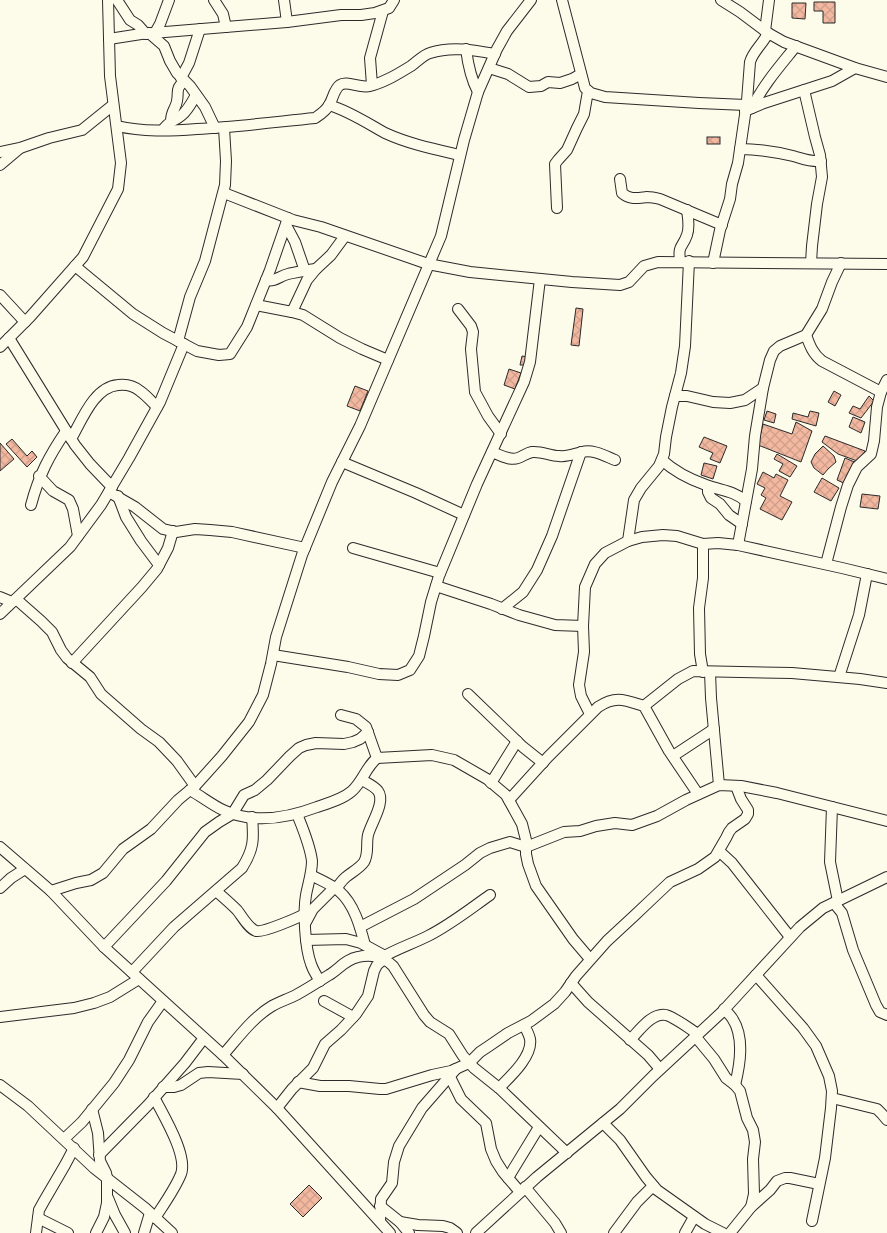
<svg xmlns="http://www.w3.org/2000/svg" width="887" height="1233" font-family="'Roboto Condensed',sans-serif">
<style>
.building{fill:url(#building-cross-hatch);stroke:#2b2b2b}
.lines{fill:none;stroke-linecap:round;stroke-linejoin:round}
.minor-casing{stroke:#2b2b2b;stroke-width:12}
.minor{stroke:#fdfbea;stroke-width:10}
</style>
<defs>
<pattern id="building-cross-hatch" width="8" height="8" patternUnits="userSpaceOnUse" patternTransform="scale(1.25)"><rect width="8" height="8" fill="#f2b8a0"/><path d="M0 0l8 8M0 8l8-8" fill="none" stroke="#d09e8a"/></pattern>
</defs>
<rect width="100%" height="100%" fill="#fdfbea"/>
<!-- building -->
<g class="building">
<polygon points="814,2 835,2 835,23 823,23 823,11 814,11"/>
<polygon points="792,3 806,3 805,19 792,18"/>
<rect x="707" y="137" width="13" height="7"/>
<polygon points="576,308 583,309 579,346 571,345"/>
<polygon points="522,356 528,357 527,365 520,365"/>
<polygon points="509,369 521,373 515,389 504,385"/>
<polygon points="355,386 368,391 360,411 347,406"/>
<polygon points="834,391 841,395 835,406 828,402"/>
<polygon points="869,396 874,401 861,418 849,413 853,406 860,409"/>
<polygon points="767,411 776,414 774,423 764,420"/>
<polygon points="810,411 819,413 816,426 792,419 793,413 808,417"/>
<polygon points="853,417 865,422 861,433 849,427"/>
<polygon points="796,422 812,431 801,462 758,445 763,424 792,434"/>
<polygon points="825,436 865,451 860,462 838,454 822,442"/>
<polygon points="704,437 727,446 720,463 710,459 713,453 699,447"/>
<polygon points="12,439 27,456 32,451 37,457 27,467 6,444"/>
<polygon points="0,443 14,459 0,471"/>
<polygon points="823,446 834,456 836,462 828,469 823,475 814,468 811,462 815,454"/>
<polygon points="777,454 797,466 790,477 779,471 783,464 774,459"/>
<polygon points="845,458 857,463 848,485 837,480"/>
<polygon points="704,463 717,466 713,479 701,475"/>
<polygon points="763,472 774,478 776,474 788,480 780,496 792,502 782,520 760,509 766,498 761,495 765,488 757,484"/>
<polygon points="822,478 839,488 831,501 814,492"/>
<polygon points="862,494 880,496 878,509 860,507"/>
<polygon points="309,1185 322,1198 303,1217 290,1204"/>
</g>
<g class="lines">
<defs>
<g id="minor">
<polyline points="117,0 130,20 138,25 146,34"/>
<polyline points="214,0 223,14 226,27"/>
<polyline points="284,0 287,22"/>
<polyline points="562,0 585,88 591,93 605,97 699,103 746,105"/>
<polyline points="721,0 740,12 768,33 784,42 855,68 887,77"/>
<polyline points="765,31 769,0"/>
<polyline points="149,33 164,46 170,61 177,73 190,86 205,107 215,128"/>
<polyline points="155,33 160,24 169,0"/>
<polyline points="109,39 141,34 287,22 341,15 361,15 375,13 389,8 394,0"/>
<path d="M 466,49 C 468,65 471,79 478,92"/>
<polyline points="489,68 508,74 529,87 541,86 548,82 560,83 572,79 581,74"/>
<polyline points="181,78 189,63 200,29"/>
<polyline points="372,85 370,58 383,11"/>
<polyline points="804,90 815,137 820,155 822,177 817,204 812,246 811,263"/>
<path d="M 329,105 C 349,111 367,123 385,133 C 409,144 434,149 460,155"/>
<path d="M 752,108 C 763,85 780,66 796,46"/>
<polyline points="745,111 764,103 832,81 855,68"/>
<path d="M 171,121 C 171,111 176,108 177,101 C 179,90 175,90 184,81"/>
<path d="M 117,126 C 143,132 170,131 197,129 C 236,127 275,122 315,118 C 321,114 326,111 329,105 C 333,99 334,89 340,85 C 347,80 360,89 370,86 C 385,82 398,74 411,66 C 417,62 423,55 430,53 C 451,46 474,50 495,54"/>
<path d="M 163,130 C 168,121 174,122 182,115 C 188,110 192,102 196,95"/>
<path d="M 740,149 C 758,149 776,152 793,156 C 804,159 809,162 821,161"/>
<polyline points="0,152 20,148 49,138 82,130 113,105"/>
<polyline points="0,165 19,149"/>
<path d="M 620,179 L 622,193 C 630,200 637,198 647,197 C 651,197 656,198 660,199 L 722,225"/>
<polyline points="224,193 293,220 321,227 428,264 470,272 572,282 620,285 629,282 644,266 658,262 887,264"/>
<polyline points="557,208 555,164 558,160 567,150 577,128 584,114 588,91"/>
<polyline points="286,225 295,242 305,271"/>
<path d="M 680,261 C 678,244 682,249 687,235 C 690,227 688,218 687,210"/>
<path d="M 713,263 L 720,230 L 730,199 L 732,184 L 738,163 L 747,101 L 750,62 C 753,51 763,44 768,33"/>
<polyline points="75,266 133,314 163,333 197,351 219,355 230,354 247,327 270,270 288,218"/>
<path d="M 266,280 C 276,282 279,276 288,274 C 298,272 307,270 316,269"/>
<polyline points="0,295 25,322"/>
<polyline points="256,305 292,312 303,315 340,338 362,349 388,360"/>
<polyline points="458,309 471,326 473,332 471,349 475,392 488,416 501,434"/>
<polyline points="292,312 307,280 316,269 331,255 345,236"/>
<path d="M 806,335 C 810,346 813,354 822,361 L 881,392"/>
<polyline points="9,338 75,445 90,464 112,487"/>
<polyline points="178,341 190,297 205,261 225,185 226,161 224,128"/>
<polyline points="0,347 30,317 83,257 118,189 121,163 110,76 108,0"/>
<polyline points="675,396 687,396 713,402 730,403 745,400 763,388"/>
<path d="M 71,439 C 82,420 94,387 118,385 C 126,384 133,385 140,391 C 146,395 152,402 157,407"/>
<path d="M 492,452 C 500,455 510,461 518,458 C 523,456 527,453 532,452 C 542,451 550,456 559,456 C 568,457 574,454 582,452 C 593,449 605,456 615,460"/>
<path d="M 662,460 C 675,472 689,479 706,485 C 722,491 732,490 746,501"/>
<polyline points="342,462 416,493 464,515"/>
<polyline points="39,476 53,491 69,500 73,509 78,536"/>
<polyline points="708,486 708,492 711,498 720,504 729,515 742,524"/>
<polyline points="109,492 135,507 163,529 176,532 195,529 210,530 232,532 305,548"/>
<polyline points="118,496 126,517 141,541 159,565"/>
<path d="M 31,505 C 39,475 49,456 66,431"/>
<polyline points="628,541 634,500 641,488 659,466 664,454 666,437 672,407 681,373 685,346 689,261"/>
<polyline points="738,545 752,469 755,436 763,388 770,360 774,351 780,346 806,335 822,309 832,282 841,263"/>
<polyline points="353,548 440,573"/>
<polyline points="826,564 841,507 848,485 857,467 871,454 874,441 877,407 881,392 887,380"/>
<polyline points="436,586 491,604 519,615 555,625 583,626"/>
<polyline points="0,597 12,602"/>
<polyline points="16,599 41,621 52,632 61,650 67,658 90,677 101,694 141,729 159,742 177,761 195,786"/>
<polyline points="502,609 523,592 537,570 552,536 581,452"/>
<polyline points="0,614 70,547 101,505 129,458 160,402 184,344"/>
<polyline points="273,655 348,667 379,674 398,675 410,670 419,656 424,636 431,602 439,576 477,484 524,382 530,362 540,279"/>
<polyline points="72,663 142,587 157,569 168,548 173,531"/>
<polyline points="703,672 700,654 699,608 703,578 703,544"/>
<polyline points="710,672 711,698 719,785"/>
<polyline points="839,677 859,615 867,574"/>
<polyline points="468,694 523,747 543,763"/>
<polyline points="644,706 678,679 693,671 792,673 860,679 887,683"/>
<polyline points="590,714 581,696 579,685 584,652 583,626 585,587 595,564 605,553 628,541 642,537 663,535 677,536 703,544 718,543 738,545 842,568 887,579"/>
<polyline points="341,715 356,719 366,727 377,758 432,755 454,760 487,779 506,795 522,824 526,840 526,854 528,864 536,886 573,939 590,959"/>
<polyline points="673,756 714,729"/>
<polyline points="491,783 517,741"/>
<path d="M 190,790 C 201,796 212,805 223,810 C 253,824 288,818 317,807 C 329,803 343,799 352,791 C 363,781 366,767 377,758"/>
<path d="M 509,800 L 548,757 L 598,707 C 616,695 625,700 644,706 L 669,751 L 698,794"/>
<polyline points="832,807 830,862 838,901"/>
<polyline points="233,813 244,795 255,790 267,780 290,756 299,748 306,745 316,743 344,744 353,742 360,739 368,732"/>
<path d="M 297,814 C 303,829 310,845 312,861 C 312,873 308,884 306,895 C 303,912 305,948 311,964 C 313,970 316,975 320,981"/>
<polyline points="0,847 51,891 104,947 223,1055 277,1108 390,1233"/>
<polyline points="719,851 732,863 790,937"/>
<path d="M 311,875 C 320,880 331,884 339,891 C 354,904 360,926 365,945"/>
<polyline points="0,888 11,878 25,869"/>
<path d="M 336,889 C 339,885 342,880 346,877 C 352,872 360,868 364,862 C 369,854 366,844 368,835 C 371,823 386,802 378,791 C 374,786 367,783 362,780"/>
<polyline points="51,891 76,883 91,880 103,873 123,849 151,829 178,800 196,785 222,756 249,722 263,695 271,664 276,637 302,555 332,482 360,426 441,236 464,140 478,92 497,49 507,31 531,0"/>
<path d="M 216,891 C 223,897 230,903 237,910 C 242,916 248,928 256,931 C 263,933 297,918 305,914"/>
<polyline points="834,903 842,913 853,950 876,1005 880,1012 887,1015"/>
<polyline points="306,922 313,909 334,888"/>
<polyline points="360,927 414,899 465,865 480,853 490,848 510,842 526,847 564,832 580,831 596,826 615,823 632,825 657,816 686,800 719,785 741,786 777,793 887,821"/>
<polyline points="306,940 346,939 361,943 385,956"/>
<polyline points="104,947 166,881 205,832 219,822 234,813"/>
<path d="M 381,958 C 396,949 412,944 428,936 C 450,925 470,909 490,895"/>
<path d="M 132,972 L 174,927 L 242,868 C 254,849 254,839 252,817"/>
<polyline points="756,975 803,1028 816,1046 829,1076 832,1091 831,1108 825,1158 812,1221"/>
<polyline points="571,983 588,1002 648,1055 660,1069"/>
<polyline points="324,1001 353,1017"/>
<path d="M 724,1009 C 727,1012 730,1015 732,1018 C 745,1037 740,1065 735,1085"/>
<polyline points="0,1017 74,1008 94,1003 110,997 139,979"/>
<polyline points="695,1036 714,1059 726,1078 735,1085 740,1091 747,1118 753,1130 755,1142 753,1159 754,1194 751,1207"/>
<path d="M 630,1040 C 639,1031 652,1012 666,1015 C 674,1017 690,1029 698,1034"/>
<path d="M 223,1055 C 238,1038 252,1018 272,1006 C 279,1002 288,999 296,995 C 307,989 318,982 329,975 C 339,969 346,959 358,957 C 371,954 384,957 393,966 L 424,1015 L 430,1022 L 449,1034 L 463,1056 L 474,1068 L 499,1088 L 567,1153"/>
<polyline points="450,1077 461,1099 486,1123 491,1149 496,1161 503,1172 520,1192"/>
<polyline points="298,1082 320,1086 349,1086 380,1089 386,1089 432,1075 451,1071 469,1063 480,1052 489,1046 508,1033 531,1021 554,1004 565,992 576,976 607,941 621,928 634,916 653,898 670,882 698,869 715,857 726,838 729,832 732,828 745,819 748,814 748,810 741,799 736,786"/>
<polyline points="0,1085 28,1106 94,1168 145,1208 172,1233"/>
<polyline points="163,1087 174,1087 181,1085 199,1073 208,1072 243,1074"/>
<path d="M 499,1088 C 510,1077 533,1056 530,1039 C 529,1034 526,1029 524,1025"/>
<path d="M 154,1097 C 163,1115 188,1155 181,1174 C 175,1189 164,1204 155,1218"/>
<polyline points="832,1098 877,1109 882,1114 887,1120"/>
<polyline points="277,1108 292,1089 313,1068 325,1044 341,1030 356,1014 368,996 374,971 377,965 384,959"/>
<polyline points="92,1109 98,1133 100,1161 106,1173 107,1178"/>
<polyline points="603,1123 620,1140 646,1177 657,1190 705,1224 723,1233"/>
<polyline points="64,1139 82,1122 114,1083 129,1060 148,1022 163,1001"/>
<polyline points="99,1155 148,1105 185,1063 204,1038"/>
<polyline points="508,1178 539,1127"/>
<polyline points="525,1187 555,1223 561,1233"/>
<polyline points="108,1198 115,1215 125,1233"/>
<polyline points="380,1206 400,1222 409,1233"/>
<polyline points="38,1218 68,1233"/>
<polyline points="380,1221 381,1199 392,1183 394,1162 399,1146 422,1108 456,1069"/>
<polyline points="400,1222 418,1225 443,1226 450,1228 457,1233"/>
<polyline points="36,1233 39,1210 44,1201 65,1165 74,1148"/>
<polyline points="96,1233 104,1217 107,1203 107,1179"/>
<polyline points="144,1233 150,1213"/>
<polyline points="476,1233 537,1177 620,1109 653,1076 722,1012 800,927 823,908 887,877"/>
<polyline points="614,1233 637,1202 653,1186"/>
<polyline points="685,1233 694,1217"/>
<polyline points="730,1233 751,1207 770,1190 777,1181 785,1178 790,1178 819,1184"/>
</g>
</defs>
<!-- minor casing -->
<use href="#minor" class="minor-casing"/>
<!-- minor -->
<use href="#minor" class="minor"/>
</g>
</svg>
